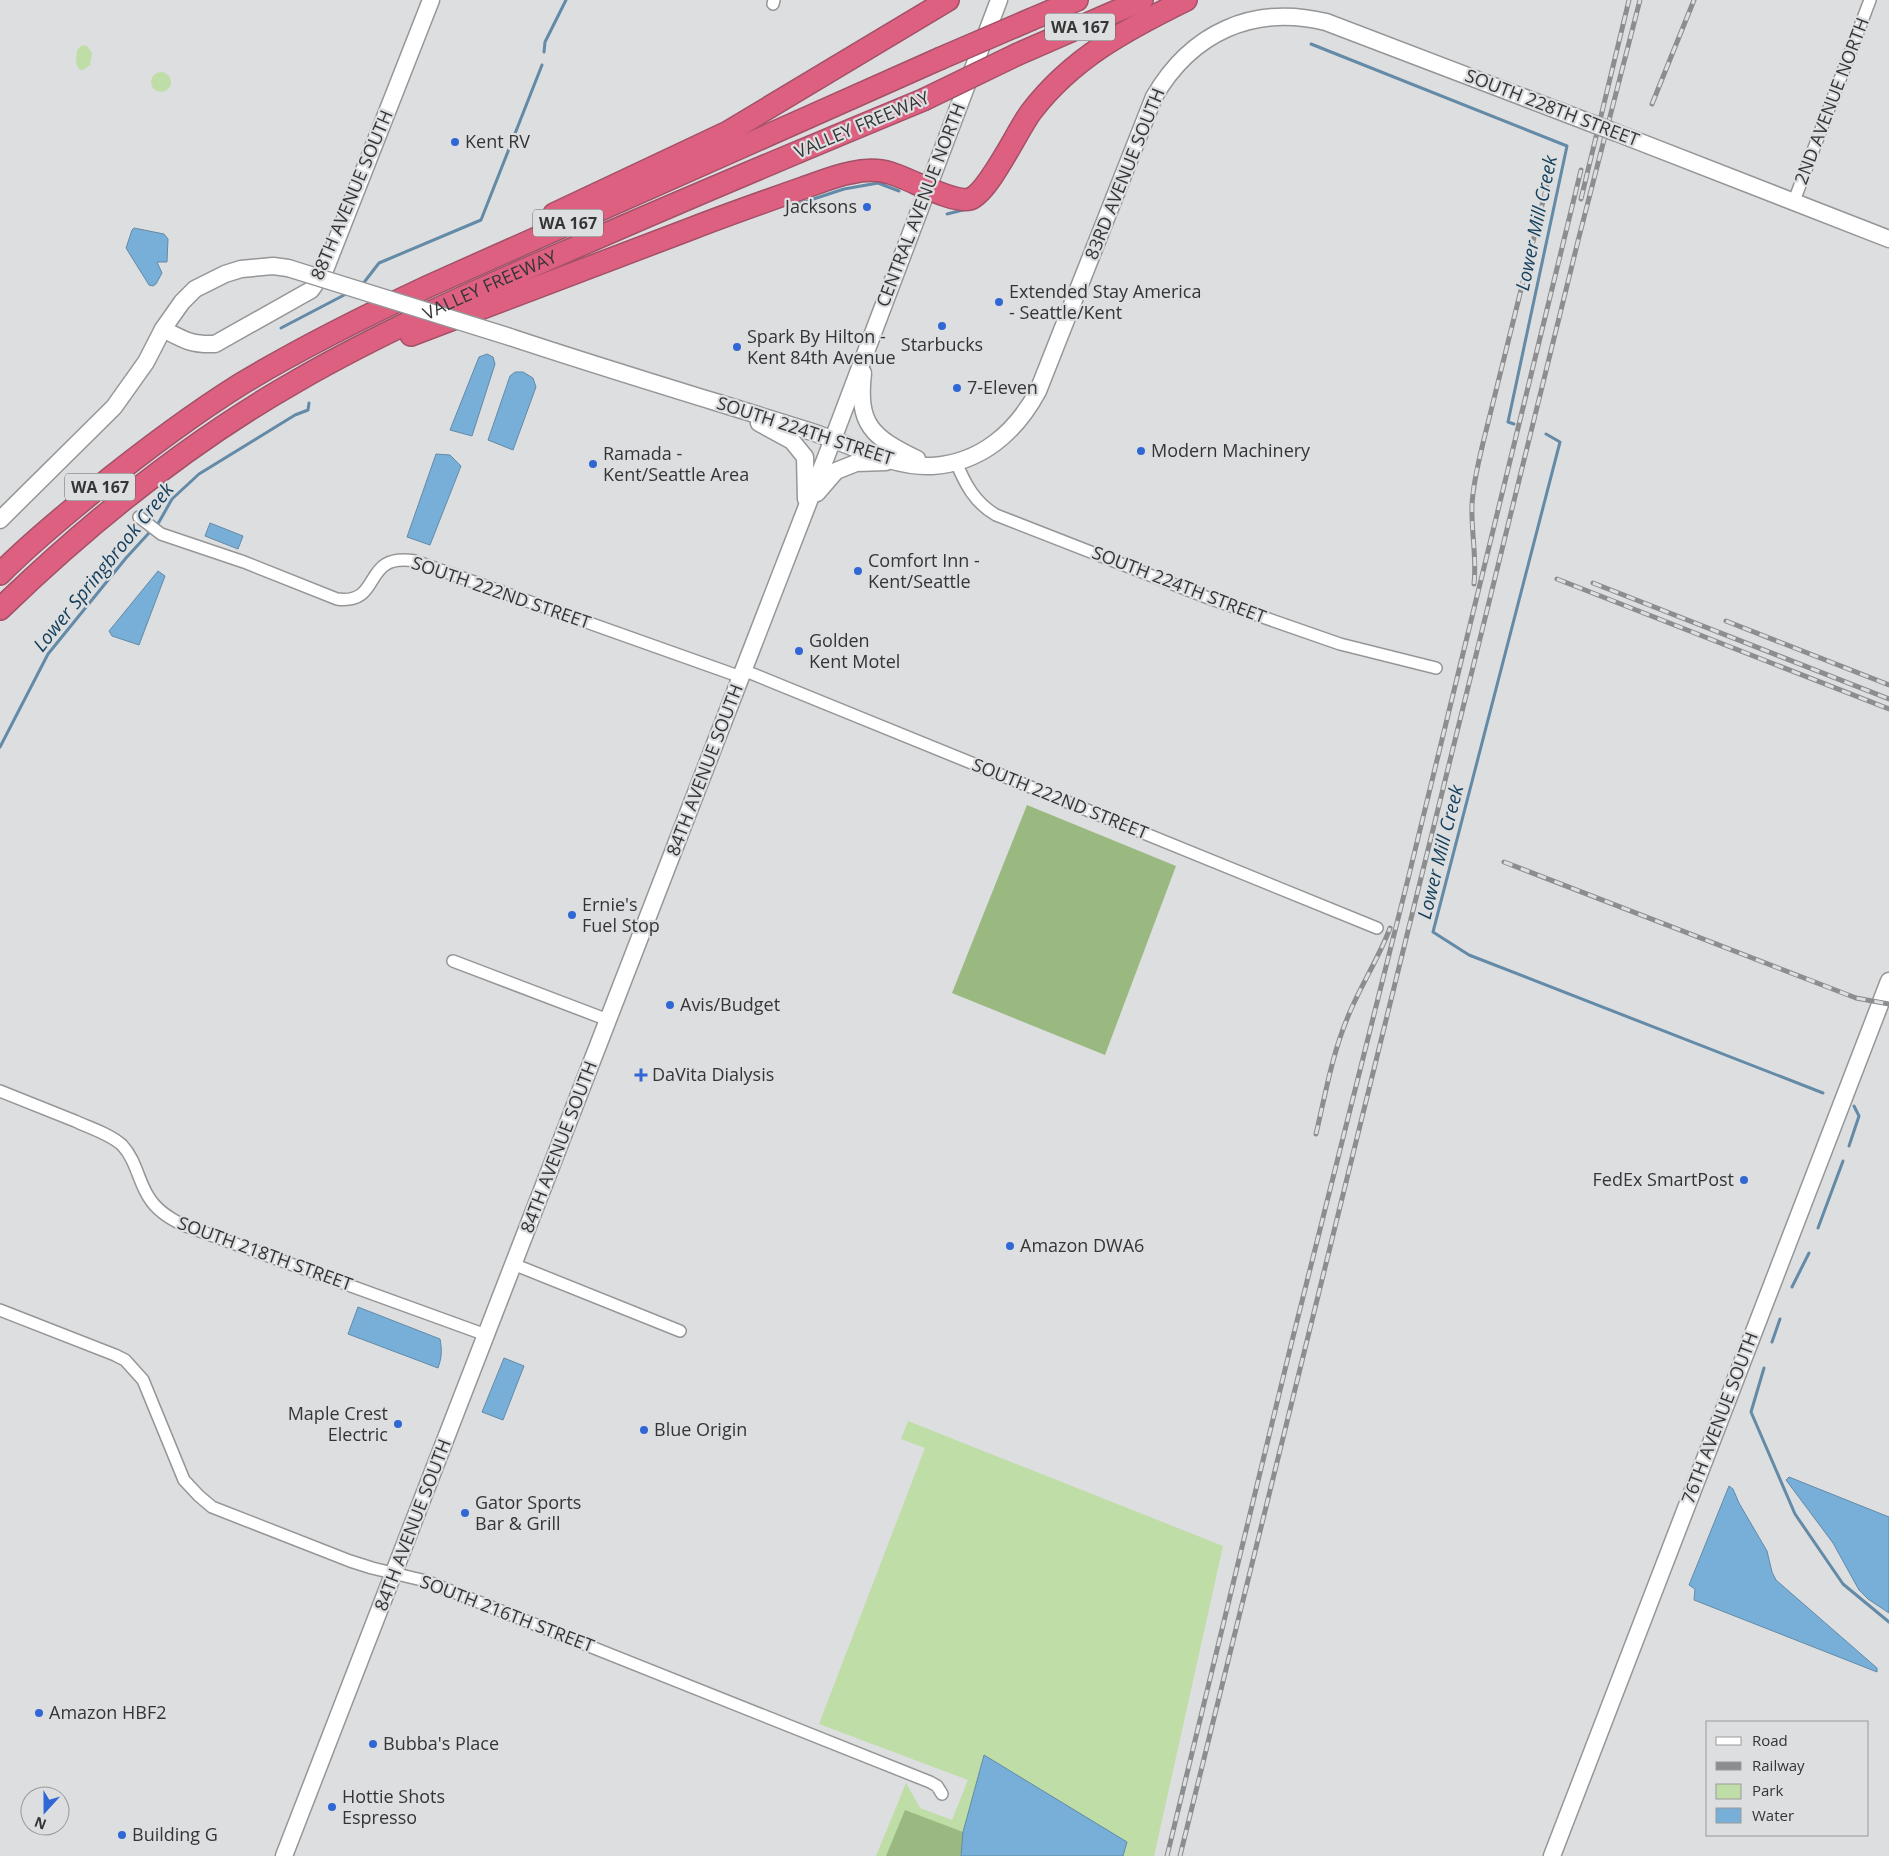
<svg xmlns="http://www.w3.org/2000/svg" width="1889" height="1856" font-family="'Open Sans',sans-serif">
<style>
.green{fill:#bfdda6}
.forest{fill:#9ab981}
.water{fill:#77afd8;stroke:#638aa7}
.lines{fill:none;stroke-linecap:round;stroke-linejoin:round}
.stream{stroke:#638aa7;stroke-width:3}
.street-casing{stroke:#959698;stroke-width:14}
.secondary-casing{stroke:#959698;stroke-width:19}
.highway-casing{stroke:#a25167;stroke-width:24}
.street{stroke:#fff;stroke-width:11}
.secondary{stroke:#fff;stroke-width:16}
.highway{stroke:#dd6081;stroke-width:21}
.rail-casing{stroke:#8c8d8e;stroke-width:5}
.rail{stroke:#dddee0;stroke-width:3;stroke-dasharray:9;stroke-linecap:butt}
.secondary-bridge-casing{stroke:#959698;stroke-width:19;stroke-linecap:butt}
.highway-bridge-casing{stroke:#a25167;stroke-width:24;stroke-linecap:butt}
.secondary-bridge{stroke:#fff;stroke-width:16}
.highway-bridge{stroke:#dd6081;stroke-width:21}
.poi-dot{fill:#3067d5;stroke:#dddee0;stroke-width:2}
.labels{text-anchor:middle;stroke-width:4.5;stroke-linejoin:round;paint-order:stroke}
.shield{fill:#dddee0;stroke:#676869;stroke-width:1}
.shield-label{font-size:16px;font-weight:bold;fill:#353536}
.street-label{font-size:18px;fill:#353536;stroke:#dddee0}
.poi-label{font-size:18px;fill:#353536;stroke:#dddee0;text-anchor:start}
.water-label{font-size:19px;font-style:italic;fill:#123e5a;stroke:#dddee0}
</style>
<rect width="100%" height="100%" fill="#dddee0"/>
<!-- green -->
<g class="green">
<polygon points="82,45 87,46 92,53 90,65 83,70 79,69 76,63 77,50"/>
<circle cx="161" cy="82" r="10"/>
<polygon points="908,1421 1223,1546 1154,1856 876,1856 906,1783 920,1808 952,1820 968,1780 819,1724 925,1448 901,1439"/>
</g>
<!-- forest -->
<g class="forest">
<polygon points="1027,805 1176,866 1105,1055 952,993"/>
<polygon points="905,1810 963,1832 961,1856 886,1856"/>
</g>
<!-- water -->
<g class="water">
<polygon points="134,228 164,234 168,239 167,262 157,262 162,273 156,284 153,286 149,285 126,248 132,230"/>
<polygon points="487,354 493,357 495,364 472,436 450,430 479,357"/>
<polygon points="515,372 523,372 533,378 536,387 513,450 488,440 510,376"/>
<polygon points="436,454 450,455 461,466 430,545 407,537"/>
<polygon points="210,523 243,536 238,549 205,536"/>
<polygon points="158,571 165,576 139,645 112,636 109,631"/>
<path d="M 358,1307 L 440,1339 C 442,1350 442,1357 438,1368 L 348,1334 Z"/>
<polygon points="504,1358 524,1366 503,1420 482,1412"/>
<polygon points="1789,1477 1889,1517 1889,1613 1868,1599 1859,1590 1833,1543 1786,1480"/>
<polygon points="1729,1486 1733,1489 1739,1503 1767,1551 1772,1572 1776,1580 1877,1668 1877,1672 1694,1600 1695,1589 1689,1585"/>
<polygon points="984,1755 1127,1842 1123,1856 961,1856 963,1832"/>
</g>
<g class="lines">
<!-- stream -->
<g class="stream">
<polyline points="1311,44 1567,146 1508,422 1514,424"/>
<polyline points="544,52 545,42 566,0"/>
<polyline points="789,207 844,189 878,183 899,191"/>
<polyline points="947,214 967,209"/>
<polyline points="362,285 379,263 481,220 542,65"/>
<polyline points="281,328 348,293"/>
<polyline points="1546,434 1560,442 1433,932 1469,955 1823,1093"/>
<polyline points="0,747 48,654 126,558 159,522 172,499 199,474 295,415 308,410 309,403"/>
<polyline points="1849,1146 1859,1116 1854,1106"/>
<polyline points="1818,1228 1843,1161"/>
<polyline points="1792,1287 1809,1253"/>
<polyline points="1772,1342 1780,1319"/>
<polyline points="1764,1368 1751,1412 1795,1514 1843,1584 1889,1622"/>
</g>
<defs>
<g id="street">
<polyline points="773,4 774,0"/>
<polyline points="1794,201 1870,0"/>
<path d="M 956,462 C 965,484 975,503 996,515 L 1211,599 L 1340,644 L 1436,668"/>
<path d="M 139,517 L 161,534 L 244,562 L 337,599 C 384,605 360,552 415,561 L 741,677"/>
<polyline points="743,670 1377,928"/>
<polyline points="453,961 608,1020"/>
<path d="M 0,1091 C 25,1101 50,1111 75,1121 C 90,1128 110,1134 122,1145 C 136,1160 138,1180 148,1196 C 156,1210 169,1218 183,1225 L 486,1335"/>
<polyline points="513,1264 680,1331"/>
<polyline points="0,1310 115,1355 125,1360 143,1380 184,1480 199,1496 212,1507 350,1561 372,1568 426,1581 930,1782 937,1786 942,1794"/>
</g>
<g id="secondary">
<polyline points="1617,133 1889,239"/>
<path d="M 163,329 C 184,340 191,345 215,344 L 311,290 L 325,270 L 431,0"/>
<path d="M 510,337 C 609,370 710,400 809,431 C 847,443 892,468 932,466 C 981,463 1016,432 1038,391 L 1154,97 C 1191,33 1253,4 1326,22 L 1575,117"/>
<path d="M 863,373 C 857,425 872,437 917,459"/>
<polyline points="759,423 792,441 805,457 806,499"/>
<polyline points="817,493 836,471 856,463 886,462"/>
<polyline points="0,520 114,407 146,362 163,329 182,302 195,289 225,274 241,269 273,266 288,268"/>
<polyline points="284,1856 833,439 999,0"/>
<polyline points="1552,1856 1889,981"/>
</g>
<g id="highway">
<polyline points="1032,19 1077,0"/>
<polyline points="1018,54 1142,0"/>
<polyline points="554,214 728,132 948,0"/>
<path d="M 411,335 C 505,299 599,263 693,228 C 729,214 766,201 803,188 C 818,183 834,176 850,173 C 863,170 877,169 890,173 C 909,178 953,204 970,199 C 989,192 1017,131 1031,112 C 1072,58 1127,29 1186,0"/>
<path d="M 0,574 C 29,544 62,518 94,491 C 141,453 190,416 241,384 C 302,347 365,316 429,286 L 939,59"/>
<path id="s1" d="M 0,609 C 90,522 186,444 295,382 C 385,330 480,289 574,248 C 690,197 807,148 923,100"/>
</g>
</defs>
<!-- street casing -->
<use href="#street" class="street-casing"/>
<!-- secondary casing -->
<use href="#secondary" class="secondary-casing"/>
<!-- highway casing -->
<use href="#highway" class="highway-casing"/>
<!-- street -->
<use href="#street" class="street"/>
<!-- secondary -->
<use href="#secondary" class="secondary"/>
<!-- highway -->
<use href="#highway" class="highway"/>
<defs>
<g id="rail">
<polyline points="1652,104 1694,0"/>
<polyline points="1581,199 1629,0"/>
<polyline points="1557,579 1889,709"/>
<polyline points="1593,583 1889,699"/>
<path d="M 1474,584 C 1477,558 1471,531 1472,505 C 1473,484 1478,464 1483,443 L 1548,181"/>
<polyline points="1726,621 1889,685"/>
<polyline points="1504,862 1856,998 1889,1004"/>
<path d="M 1316,1134 C 1325,1096 1332,1055 1347,1019 C 1359,988 1378,960 1390,928"/>
<polyline points="1167,1856 1291,1345 1408,879 1581,170"/>
<polyline points="1180,1856 1579,237 1640,0"/>
</g>
</defs>
<!-- rail casing -->
<use href="#rail" class="rail-casing"/>
<!-- rail -->
<use href="#rail" class="rail"/>
<defs>
<g id="secondary-bridge">
<polyline points="1575,117 1617,133"/>
<polyline points="288,268 510,337"/>
</g>
<g id="highway-bridge">
<polyline points="939,59 1032,19"/>
<polyline points="923,100 1018,54"/>
</g>
</defs>
<!-- secondary-bridge casing -->
<use href="#secondary-bridge" class="secondary-bridge-casing"/>
<!-- highway-bridge casing -->
<use href="#highway-bridge" class="highway-bridge-casing"/>
<!-- secondary-bridge -->
<use href="#secondary-bridge" class="secondary-bridge"/>
<!-- highway-bridge -->
<use href="#highway-bridge" class="highway-bridge"/>
</g>
<!-- markers -->
<g class="poi-dot">
<circle cx="455" cy="142" r="5"/>
<circle cx="867" cy="207" r="5"/>
<circle cx="999" cy="302" r="5"/>
<circle cx="942" cy="326" r="5"/>
<circle cx="737" cy="347" r="5"/>
<circle cx="957" cy="388" r="5"/>
<circle cx="1141" cy="451" r="5"/>
<circle cx="593" cy="464" r="5"/>
<circle cx="858" cy="571" r="5"/>
<circle cx="799" cy="651" r="5"/>
<circle cx="572" cy="915" r="5"/>
<circle cx="670" cy="1005" r="5"/>
<path d="M638.5 1067.5h5v5h5v5h-5v5h-5v-5h-5v-5h5z"/>
<circle cx="1744" cy="1180" r="5"/>
<circle cx="1010" cy="1246" r="5"/>
<circle cx="398" cy="1424" r="5"/>
<circle cx="644" cy="1430" r="5"/>
<circle cx="465" cy="1513" r="5"/>
<circle cx="39" cy="1713" r="5"/>
<circle cx="373" cy="1744" r="5"/>
<circle cx="332" cy="1807" r="5"/>
<circle cx="122" cy="1835" r="5"/>
</g>
<g class="labels">
<!-- shield labels -->
<g class="shield">
<rect x="1045" y="13.5" width="70" height="27" rx="4"/>
<rect x="533" y="209.5" width="70" height="27" rx="4"/>
<rect x="65" y="473.5" width="70" height="27" rx="4"/>
</g>
<g class="shield-label">
<text x="1080" y="33">WA 167</text>
<text x="568" y="229">WA 167</text>
<text x="100" y="493">WA 167</text>
</g>
<!-- street labels -->
<g class="street-label">
<text transform="translate(1832 101) rotate(-69)" y="6">2ND AVENUE NORTH</text>
<text transform="translate(1552 108) rotate(21)" y="6">SOUTH 228TH STREET</text>
<text transform="translate(862 125) rotate(-23)" y="6">VALLEY FREEWAY</text>
<text transform="translate(1125 174) rotate(-68)" y="6">83RD AVENUE SOUTH</text>
<text transform="translate(352 195) rotate(-67)" y="6">88TH AVENUE SOUTH</text>
<text transform="translate(921 205) rotate(-69)" y="6">CENTRAL AVENUE NORTH</text>
<text dy="6" stroke="none"><textPath href="#s1" startOffset="591">VALLEY FREEWAY</textPath></text>
<text transform="translate(805 431) rotate(18)" y="6">SOUTH 224TH STREET</text>
<text transform="translate(1179 585) rotate(21)" y="6">SOUTH 224TH STREET</text>
<text transform="translate(501 593) rotate(19)" y="6">SOUTH 222ND STREET</text>
<text transform="translate(705 770) rotate(-69)" y="6">84TH AVENUE SOUTH</text>
<text transform="translate(1060 799) rotate(22)" y="6">SOUTH 222ND STREET</text>
<text transform="translate(559 1147) rotate(-69)" y="6">84TH AVENUE SOUTH</text>
<text transform="translate(265 1254) rotate(20)" y="6">SOUTH 218TH STREET</text>
<text transform="translate(1720 1418) rotate(-69)" y="6">76TH AVENUE SOUTH</text>
<text transform="translate(413 1525) rotate(-69)" y="6">84TH AVENUE SOUTH</text>
<text transform="translate(507 1614) rotate(21)" y="6">SOUTH 216TH STREET</text>
</g>
<!-- poi labels -->
<g class="poi-label">
<text x="465" y="148">Kent RV</text>
<text x="857" y="213" text-anchor="end">Jacksons</text>
<text x="1009" y="298">Extended Stay America<tspan x="1009" dy="21">- Seattle/Kent</tspan></text>
<text x="747" y="343">Spark By Hilton -<tspan x="747" dy="21">Kent 84th Avenue</tspan></text>
<text x="942" y="351" text-anchor="middle">Starbucks</text>
<text x="967" y="394">7-Eleven</text>
<text x="1151" y="457">Modern Machinery</text>
<text x="603" y="460">Ramada -<tspan x="603" dy="21">Kent/Seattle Area</tspan></text>
<text x="868" y="567">Comfort Inn -<tspan x="868" dy="21">Kent/Seattle</tspan></text>
<text x="809" y="647">Golden<tspan x="809" dy="21">Kent Motel</tspan></text>
<text x="582" y="911">Ernie's<tspan x="582" dy="21">Fuel Stop</tspan></text>
<text x="680" y="1011">Avis/Budget</text>
<text x="652" y="1081">DaVita Dialysis</text>
<text x="1734" y="1186" text-anchor="end">FedEx SmartPost</text>
<text x="1020" y="1252">Amazon DWA6</text>
<text x="388" y="1420" text-anchor="end">Maple Crest<tspan x="388" dy="21">Electric</tspan></text>
<text x="654" y="1436">Blue Origin</text>
<text x="475" y="1509">Gator Sports<tspan x="475" dy="21">Bar &amp; Grill</tspan></text>
<text x="49" y="1719">Amazon HBF2</text>
<text x="383" y="1750">Bubba's Place</text>
<text x="342" y="1803">Hottie Shots<tspan x="342" dy="21">Espresso</tspan></text>
<text x="132" y="1841">Building G</text>
</g>
<!-- water labels -->
<g class="water-label">
<text transform="translate(1536 223) rotate(-78)" y="7">Lower Mill Creek</text>
<text transform="translate(103 567) rotate(-51)" y="7">Lower Springbrook Creek</text>
<text transform="translate(1440 852) rotate(-76)" y="7">Lower Mill Creek</text>
</g>
</g>
<!-- legend -->
<rect x="1706" y="1721" width="162" height="115" fill="#dddee0" stroke="#9a9a9c"/>
<rect x="1716" y="1737" width="25" height="8" fill="#ffffff" stroke="#9a9a9c"/>
<text x="1752" y="1746" font-size="15" fill="#353536">Road</text>
<rect x="1716" y="1762" width="25" height="8" fill="#8c8d8e" stroke="#9a9a9c"/>
<text x="1752" y="1771" font-size="15" fill="#353536">Railway</text>
<rect x="1716" y="1784" width="25" height="15" fill="#bfdda6" stroke="#9a9a9c"/>
<text x="1752" y="1796" font-size="15" fill="#353536">Park</text>
<rect x="1716" y="1808" width="25" height="15" fill="#77afd8" stroke="#9a9a9c"/>
<text x="1752" y="1821" font-size="15" fill="#353536">Water</text>
<!-- north arrow -->
<g transform="translate(45 1811) rotate(201)"><circle r="24" fill="#dddee0" stroke="#9a9a9c"/>
<path d="M0-4L9 19L0 12L-9 19Z" fill="#3067d5"/>
<text y="-8" font-size="14" font-weight="bold" text-anchor="middle" fill="#353536">N</text>
</g>
</svg>
